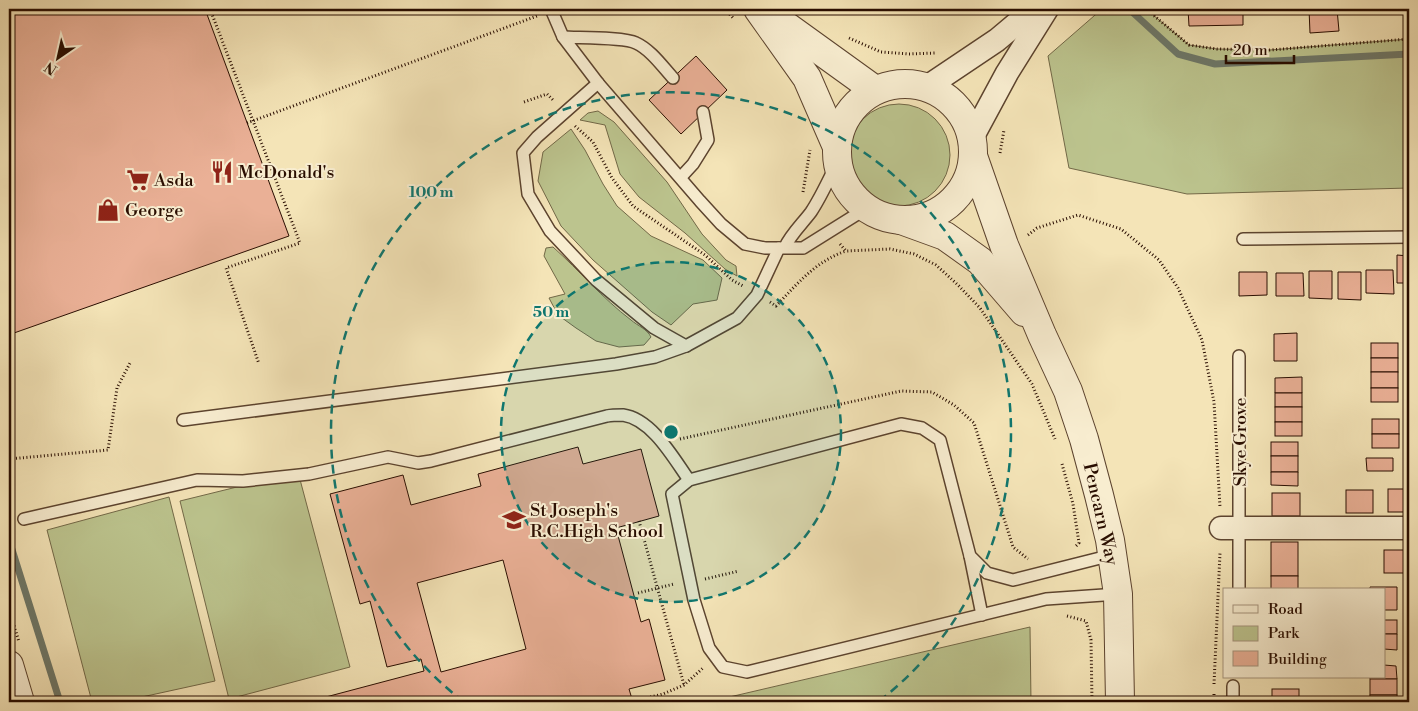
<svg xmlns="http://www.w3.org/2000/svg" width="1418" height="711" font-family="'Libre Bodoni',serif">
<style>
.green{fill:#bcc48e;stroke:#726847}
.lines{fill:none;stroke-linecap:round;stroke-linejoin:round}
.stream{stroke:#6e7869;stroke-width:7}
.building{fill:#eab096;stroke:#290d00;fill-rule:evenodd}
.service-casing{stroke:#5c432e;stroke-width:14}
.minor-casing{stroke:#5c432e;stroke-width:25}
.tertiary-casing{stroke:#5c432e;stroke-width:30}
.path{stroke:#290d00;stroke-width:3;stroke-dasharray:1 2.5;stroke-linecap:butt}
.service{stroke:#f8edd0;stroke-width:11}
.minor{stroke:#f8edd0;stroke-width:22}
.tertiary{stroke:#f8edd0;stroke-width:28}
.ring{fill:none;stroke:#0f766e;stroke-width:2.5;stroke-dasharray:9 6}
.labels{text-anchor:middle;stroke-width:4;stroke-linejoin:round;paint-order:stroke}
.poi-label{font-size:18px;fill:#290d00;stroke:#f8edd0;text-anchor:start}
.street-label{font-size:18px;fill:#290d00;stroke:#f8edd0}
.centre{fill:#0f766e;stroke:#f8edd0;stroke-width:2.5}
.ring-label{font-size:15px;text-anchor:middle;font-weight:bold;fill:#0f766e;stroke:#f8edd0;stroke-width:4;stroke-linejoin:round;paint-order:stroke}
</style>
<rect width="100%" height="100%" fill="#f4e4b7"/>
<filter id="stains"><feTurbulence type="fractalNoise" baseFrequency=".004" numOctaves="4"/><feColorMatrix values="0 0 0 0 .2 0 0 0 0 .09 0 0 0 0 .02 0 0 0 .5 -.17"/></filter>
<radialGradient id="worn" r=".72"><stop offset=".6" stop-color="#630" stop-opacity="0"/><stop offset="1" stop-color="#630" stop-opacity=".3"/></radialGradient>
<!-- green -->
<g class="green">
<polygon points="1102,9 1146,9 1189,45 1217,49 1270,50 1409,39 1409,188 1187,194 1069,168 1048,56"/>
<circle cx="899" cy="155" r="51"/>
<polygon points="598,111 614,122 667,182 702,234 726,260 736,266 737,276 725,269 685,233 639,197 620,174 605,125 580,120 588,113"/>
<polygon points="571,129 585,150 603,184 617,206 651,236 703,260 722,278 717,300 693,304 671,325 652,312 593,260 561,226 538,181 543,152"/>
<path d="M 553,247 C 580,271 602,298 631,320 C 638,326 647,329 651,337 L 644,345 L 619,347 L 596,341 L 576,328 L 558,315 L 549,298 L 565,294 L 544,256 L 546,248 Z"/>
<polygon points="298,472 350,667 229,699 180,501"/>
<polygon points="169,497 215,681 119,702 92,702 47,530"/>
<polygon points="1030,627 1031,702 708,702"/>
</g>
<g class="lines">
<!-- stream -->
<g class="stream">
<polyline points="1129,9 1178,54 1215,64 1409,54"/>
<polyline points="9,540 60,702"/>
</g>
</g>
<!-- building -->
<g class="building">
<polygon points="9,9 205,9 289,236 14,333 9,319"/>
<polygon points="1188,9 1243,9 1243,25 1189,26"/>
<polygon points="1309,9 1341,9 1337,9 1339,31 1310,33"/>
<polygon points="696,56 727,90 681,134 649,100"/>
<polygon points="1397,255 1409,256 1409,283 1397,283"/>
<polygon points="1366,270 1393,270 1394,294 1366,293"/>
<polygon points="1309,271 1332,271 1332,299 1309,298"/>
<polygon points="1239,272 1267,272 1267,295 1239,296"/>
<polygon points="1338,272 1361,272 1361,300 1338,299"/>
<polygon points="1276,273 1303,273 1304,296 1276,296"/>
<polygon points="1297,333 1297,361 1274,361 1274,334"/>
<rect x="1371" y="343" width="27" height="15"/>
<rect x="1371" y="358" width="27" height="14"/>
<rect x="1371" y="372" width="27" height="16"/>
<polygon points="1302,377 1302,393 1275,393 1275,378"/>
<rect x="1371" y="388" width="27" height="14"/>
<rect x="1275" y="393" width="27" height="14"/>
<rect x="1275" y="407" width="27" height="15"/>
<rect x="1372" y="419" width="27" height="15"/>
<rect x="1275" y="422" width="27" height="14"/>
<rect x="1372" y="434" width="27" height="14"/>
<rect x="1271" y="442" width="27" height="14"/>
<path d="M 578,447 L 583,464 L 641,449 L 659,516 L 616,528 L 641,622 L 649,619 L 665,680 L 629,689 L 632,699 L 621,702 L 307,702 L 424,671 L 421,659 L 387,667 L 370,601 L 360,604 L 330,494 L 403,475 L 411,505 L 481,486 L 478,474 ZM 503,560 L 526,649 L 441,672 L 417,583 Z"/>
<rect x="1271" y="456" width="27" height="16"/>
<polygon points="1366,458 1393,458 1393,471 1367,471"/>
<polygon points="1271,472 1298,472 1298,486 1271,485"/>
<rect x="1388" y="489" width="21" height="23"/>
<rect x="1346" y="490" width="27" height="23"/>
<rect x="1272" y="493" width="28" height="23"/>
<rect x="1271" y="542" width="27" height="34"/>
<rect x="1384" y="550" width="25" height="23"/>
<rect x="1271" y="576" width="27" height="14"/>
<polygon points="1370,587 1397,587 1397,610 1384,610 1384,590 1370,590"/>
<rect x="1384" y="620" width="13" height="14"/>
<polygon points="1384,634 1397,634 1397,650 1384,649"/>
<polygon points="1384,665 1396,666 1397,679 1370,679 1370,677 1384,677"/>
<rect x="1370" y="679" width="27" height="16"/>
<rect x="1272" y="689" width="27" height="13"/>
<rect x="1370" y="695" width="27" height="7"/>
</g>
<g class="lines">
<defs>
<g id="service">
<polyline points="551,9 563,37 598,83 700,201 721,224 745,244 765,248 803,248 867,208"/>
<path d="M 563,37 C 578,38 624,37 636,43 C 651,50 662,66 673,78"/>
<polyline points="598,83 537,137 523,153 528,194 550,231 596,280 654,328 686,346"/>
<polyline points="681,177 693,164 708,140 703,112"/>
<polyline points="1243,239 1409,237"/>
<path d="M 785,247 C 791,234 802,224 811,212 C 821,197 829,179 837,163"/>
<polyline points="1239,356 1239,590"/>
<polyline points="183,420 616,364 655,357 686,346 737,318 757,295 779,248"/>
<path d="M 24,519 L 197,480 L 243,481 L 309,474 L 388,457 L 418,463 L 431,461 L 607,416 C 612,415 618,415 623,415 C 652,419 674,459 689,480"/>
<polyline points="1112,555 1013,580 987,573 970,556 940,440 922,428 901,424 689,480 672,494 694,600 709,648 723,667 747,672 1046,599 1118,594"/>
<polyline points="970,556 982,615"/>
<polyline points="1233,686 1233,702"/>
</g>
<g id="minor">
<polyline points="927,87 997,40 1034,9"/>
<polyline points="972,138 1007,73 1047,9"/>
<polyline points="1221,528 1409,528"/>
</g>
<g id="tertiary">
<polyline points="758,9 807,78 837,147"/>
<polyline points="771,15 875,90"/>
<circle cx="905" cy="152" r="68"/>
<polyline points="973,156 1004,245 1042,335 1068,391 1084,439 1099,495 1110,540 1118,594 1120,702"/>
<polyline points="901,220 945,236 980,261 1024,312"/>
<polyline points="9,665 20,702"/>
</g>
</defs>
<!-- service casing -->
<use href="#service" class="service-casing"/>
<!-- minor casing -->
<use href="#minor" class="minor-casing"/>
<!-- tertiary casing -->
<use href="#tertiary" class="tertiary-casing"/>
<!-- path -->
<g class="path">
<polyline points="210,9 300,243 226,268 259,364"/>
<polyline points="725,9 734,19"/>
<polyline points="1146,9 1189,45 1217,49 1270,50 1409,39"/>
<polyline points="849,38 881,52 909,54 935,53"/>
<polyline points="524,102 547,94 553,100"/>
<polyline points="247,123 537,16"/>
<polyline points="575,126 593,142 612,178 633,206 705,255 732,280 743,286"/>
<polyline points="1000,153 1004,130"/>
<polyline points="803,192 810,150"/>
<polyline points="1028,235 1037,228 1078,215 1121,229 1159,260 1178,288 1202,340 1214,402 1220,507"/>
<polyline points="840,244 846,251 890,249 914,254 936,265 958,285 980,308 1032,384 1055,439"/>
<path d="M 770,302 L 776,306 C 797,284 816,261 846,251"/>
<polyline points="680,439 901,391 932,392 954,405 974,423 1013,547 1028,559"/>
<polyline points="9,459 108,450 117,388 130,363"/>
<polyline points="1062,464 1073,504 1079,543 1075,547"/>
<polyline points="639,521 684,685"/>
<polyline points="705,579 739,571"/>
<polyline points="638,593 674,584"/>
<polyline points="9,609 19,642"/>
<polyline points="1067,616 1086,621 1091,640 1092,702"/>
<polyline points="1214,684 1220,553"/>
<polyline points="630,702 663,694 684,685 703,668"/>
<polyline points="1214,702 1214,693"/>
</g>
<!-- service -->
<use href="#service" class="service"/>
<!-- minor -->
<use href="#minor" class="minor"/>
<!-- tertiary -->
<use href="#tertiary" class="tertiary"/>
</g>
<!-- distance rings -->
<circle cx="671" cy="432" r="170" fill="#0f766e" fill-opacity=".12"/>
<g class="ring">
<circle cx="671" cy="432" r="170"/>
<path d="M464 702A340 340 0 1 1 878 702"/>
</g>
<!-- icons -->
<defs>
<symbol id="restaurant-bare" viewBox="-9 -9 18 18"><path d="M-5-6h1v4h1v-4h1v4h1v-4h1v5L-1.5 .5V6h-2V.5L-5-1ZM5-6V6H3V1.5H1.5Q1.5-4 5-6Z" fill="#8f2418" stroke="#f8edd0" stroke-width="2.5" paint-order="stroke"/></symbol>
<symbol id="supermarket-bare" viewBox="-9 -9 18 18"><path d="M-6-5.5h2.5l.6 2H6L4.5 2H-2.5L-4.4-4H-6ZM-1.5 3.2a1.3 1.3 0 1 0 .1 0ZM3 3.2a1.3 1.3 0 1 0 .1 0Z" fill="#8f2418" stroke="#f8edd0" stroke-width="2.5" paint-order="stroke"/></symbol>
<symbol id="shop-bare" viewBox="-9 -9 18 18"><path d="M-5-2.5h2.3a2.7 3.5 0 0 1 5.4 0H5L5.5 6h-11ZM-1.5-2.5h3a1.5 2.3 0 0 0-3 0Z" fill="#8f2418" stroke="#f8edd0" stroke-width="2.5" paint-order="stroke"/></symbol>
<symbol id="school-bare" viewBox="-9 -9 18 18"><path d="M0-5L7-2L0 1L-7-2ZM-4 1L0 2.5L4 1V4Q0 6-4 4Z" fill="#8f2418" stroke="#f8edd0" stroke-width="2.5" paint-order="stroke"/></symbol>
</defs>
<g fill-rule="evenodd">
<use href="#restaurant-bare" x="206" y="156" width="32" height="32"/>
<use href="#supermarket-bare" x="122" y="164" width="32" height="32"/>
<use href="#shop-bare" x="92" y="194" width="32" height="32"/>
<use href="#school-bare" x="498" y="504" width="32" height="32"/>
</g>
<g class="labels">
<!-- poi labels -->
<g class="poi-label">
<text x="238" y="178">McDonald's</text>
<text x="154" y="186">Asda</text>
<text x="125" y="216">George</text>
<text x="530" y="516">St Joseph's<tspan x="530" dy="21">R.C.High School</tspan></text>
</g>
<!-- street labels -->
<g class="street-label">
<text transform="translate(1240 442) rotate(-90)" y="6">Skye Grove</text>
<text transform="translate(1101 514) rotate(77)" y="6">Pencarn Way</text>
</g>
</g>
<circle cx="671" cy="432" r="8" class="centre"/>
<g class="ring-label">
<text x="431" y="197">100 m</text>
<text x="551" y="317">50 m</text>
</g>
<!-- margin -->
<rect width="1418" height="711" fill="none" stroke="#f4e4b7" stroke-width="30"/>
<rect x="10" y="10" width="1398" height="691" fill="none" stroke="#290d00" stroke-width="2.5"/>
<rect x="15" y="15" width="1388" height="681" fill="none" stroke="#290d00"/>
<!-- legend -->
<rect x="1223" y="588" width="162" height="90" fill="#f8edd0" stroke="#a5937d"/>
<rect x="1233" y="605" width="25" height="8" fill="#f8edd0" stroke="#a5937d"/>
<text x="1268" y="614" font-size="15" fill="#290d00">Road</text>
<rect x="1233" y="626" width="25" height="15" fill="#bcc48e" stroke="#a5937d"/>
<text x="1268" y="638" font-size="15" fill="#290d00">Park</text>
<rect x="1233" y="651" width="25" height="15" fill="#eab096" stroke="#a5937d"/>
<text x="1268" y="664" font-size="15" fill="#290d00">Building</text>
<!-- north arrow -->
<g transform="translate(58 58) rotate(214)" stroke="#f8edd0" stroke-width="4" paint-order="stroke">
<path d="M0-4L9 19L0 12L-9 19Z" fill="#290d00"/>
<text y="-8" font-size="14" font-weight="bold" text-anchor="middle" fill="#290d00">N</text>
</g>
<!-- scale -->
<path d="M1226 55v8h68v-8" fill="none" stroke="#290d00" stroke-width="2.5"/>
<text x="1233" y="55" font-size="15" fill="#290d00" stroke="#f8edd0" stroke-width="4" paint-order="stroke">20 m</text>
<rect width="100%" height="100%" filter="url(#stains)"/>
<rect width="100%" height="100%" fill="url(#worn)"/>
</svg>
